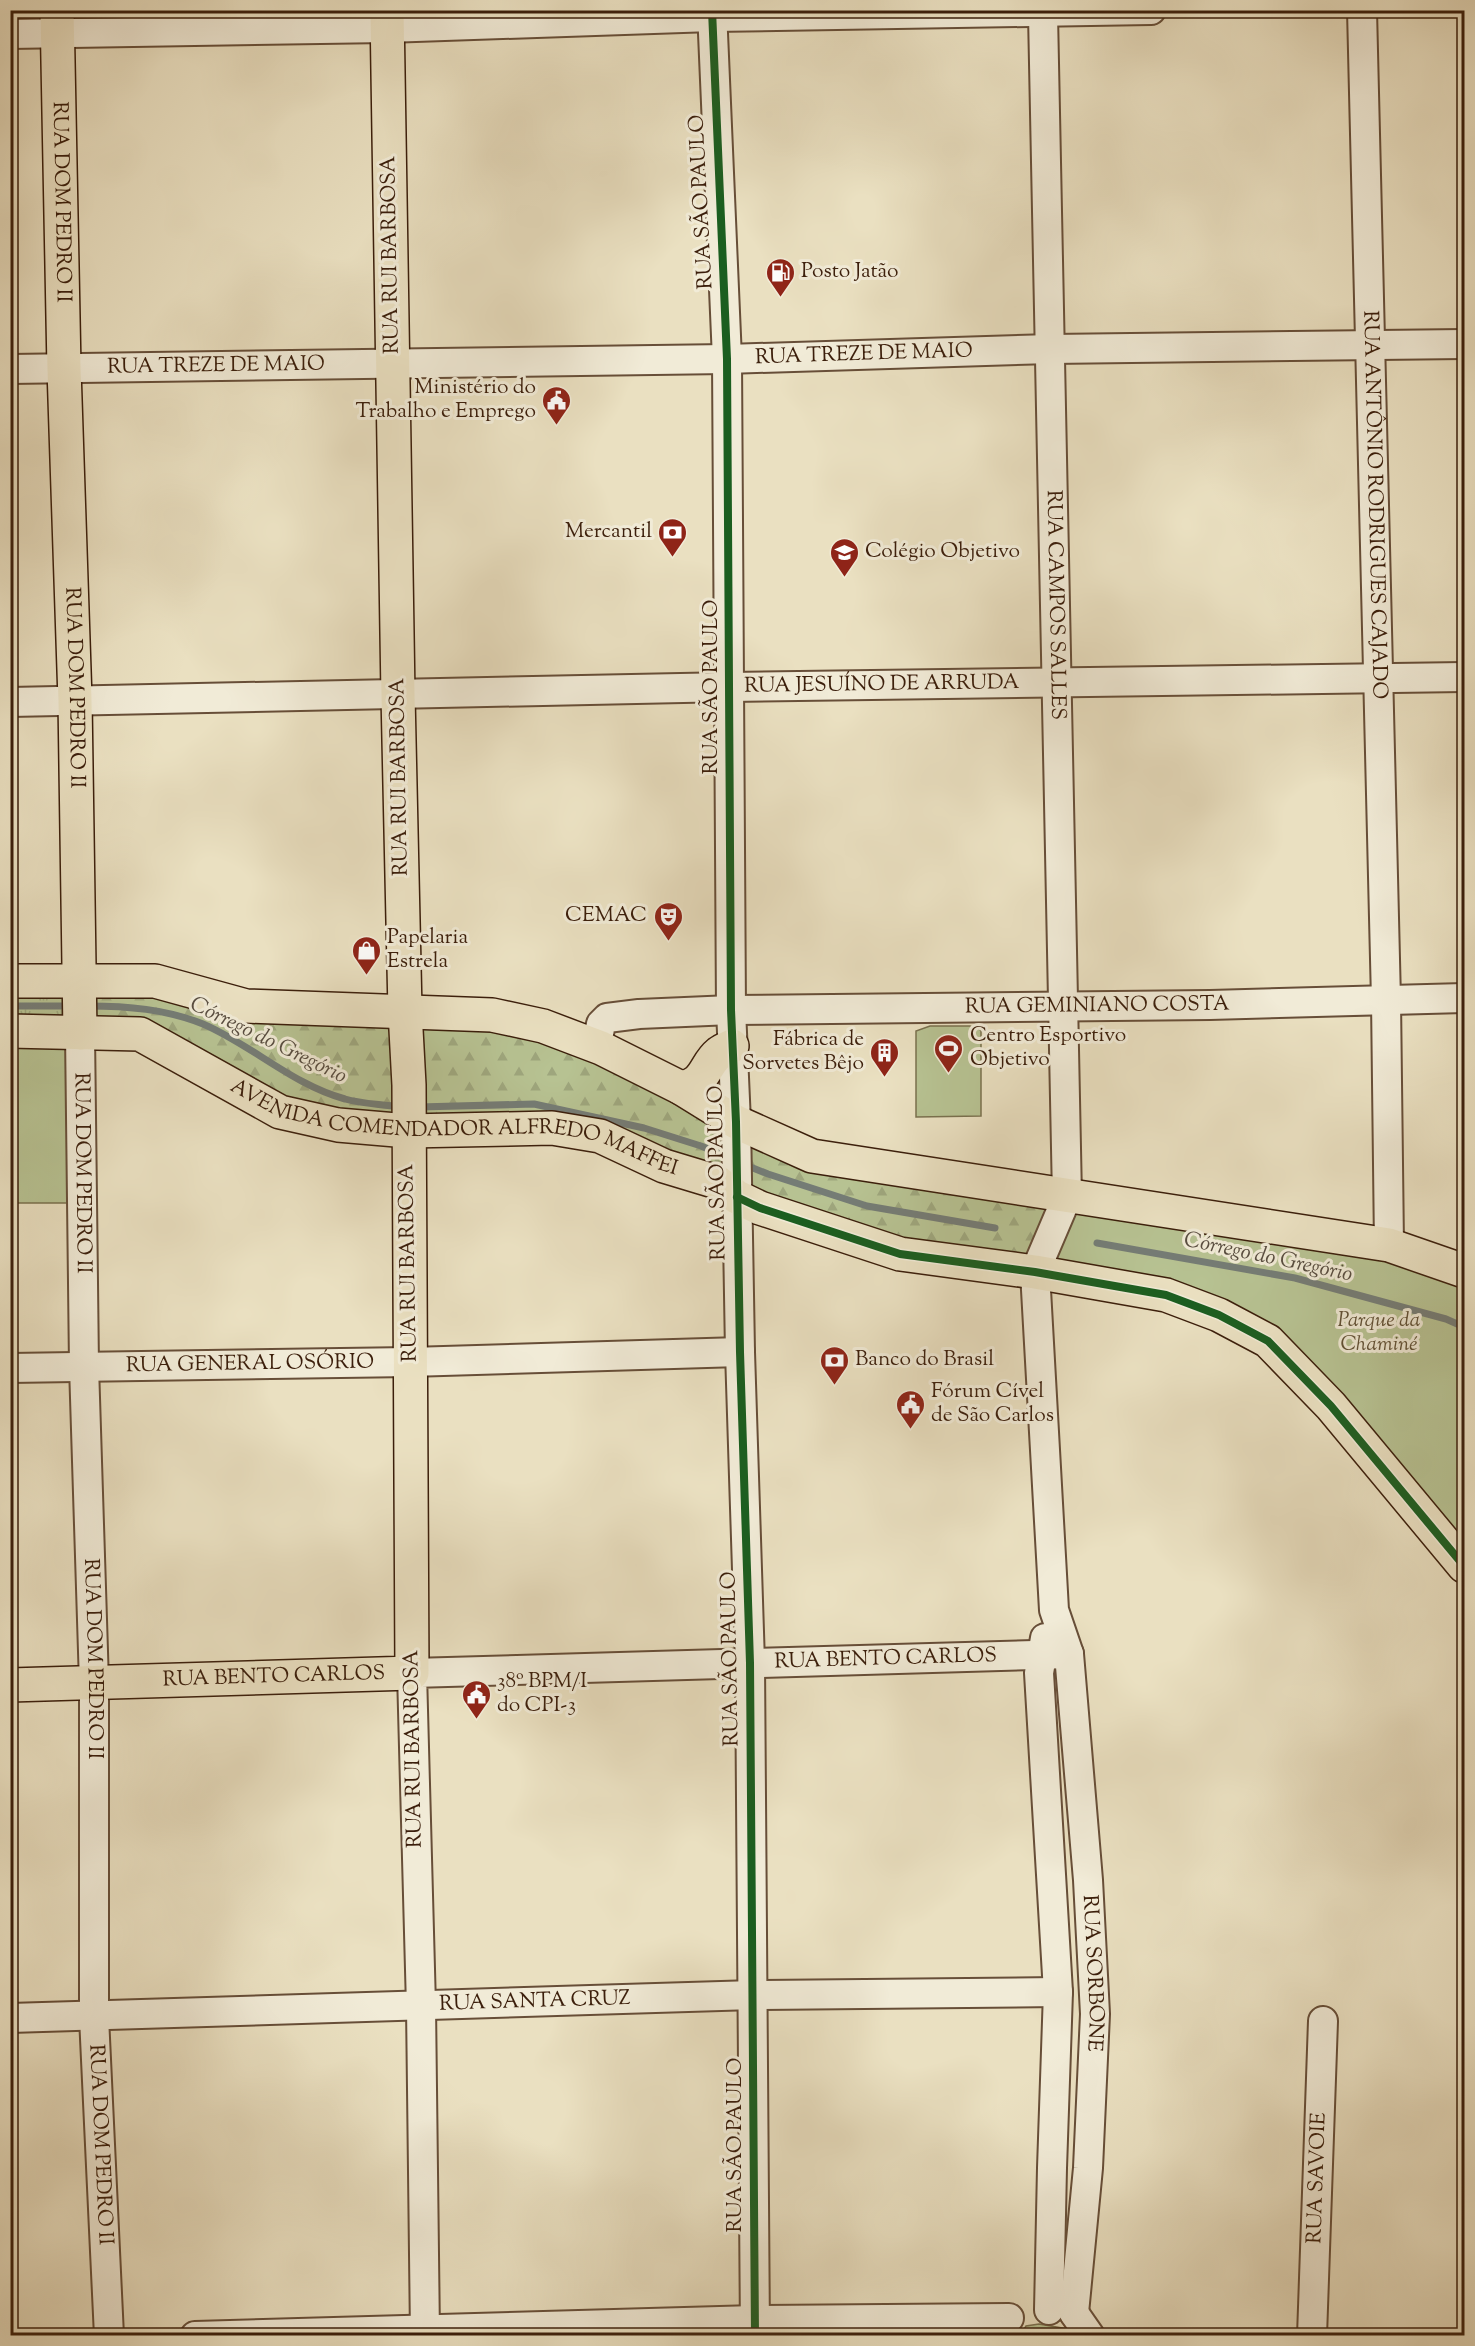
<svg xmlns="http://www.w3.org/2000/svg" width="1475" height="2346" font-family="'Sorts Mill Goudy',serif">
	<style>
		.grass { fill: url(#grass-tufts); stroke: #79704e; stroke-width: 1.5 }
		.forest { fill: url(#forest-firs); stroke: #79704e; stroke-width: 1.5 }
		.park { fill: #b7c292; stroke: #79704e; stroke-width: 1.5 }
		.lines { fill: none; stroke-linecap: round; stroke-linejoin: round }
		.stream { stroke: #757c75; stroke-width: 7 }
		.minor-casing { stroke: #674e38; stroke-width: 32 }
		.major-casing { stroke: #3b1e0b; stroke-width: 36 }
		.minor { stroke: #f1ebd7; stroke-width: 28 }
		.major { stroke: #eae0c1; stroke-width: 33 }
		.cycleway-casing { stroke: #f1ebd7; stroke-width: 11 }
		.cycleway { stroke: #1b5e20; stroke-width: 8 }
		.labels { text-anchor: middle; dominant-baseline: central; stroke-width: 6; stroke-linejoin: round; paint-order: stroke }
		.street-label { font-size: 21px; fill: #3b1e0b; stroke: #f1ebd7 }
		.poi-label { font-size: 21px; fill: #3b1e0b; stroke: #f1ebd7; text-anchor: start }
		.park-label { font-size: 21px; font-style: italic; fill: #604f34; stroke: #f1ebd7 }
		.water-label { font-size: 22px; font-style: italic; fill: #584d40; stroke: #f1ebd7 }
	</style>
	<defs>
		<pattern id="grass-tufts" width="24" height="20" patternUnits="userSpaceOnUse" patternTransform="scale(1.5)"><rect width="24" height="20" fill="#b7c292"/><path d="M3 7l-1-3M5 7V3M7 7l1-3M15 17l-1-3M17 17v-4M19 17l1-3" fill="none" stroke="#9ea67d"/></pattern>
		<pattern id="forest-firs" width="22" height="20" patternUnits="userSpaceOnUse" patternTransform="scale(1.5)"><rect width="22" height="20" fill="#b7c292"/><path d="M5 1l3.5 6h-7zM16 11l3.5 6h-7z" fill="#9ea67d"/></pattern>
	</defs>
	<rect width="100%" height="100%" fill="#eae0c1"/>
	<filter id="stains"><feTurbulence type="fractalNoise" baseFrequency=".00333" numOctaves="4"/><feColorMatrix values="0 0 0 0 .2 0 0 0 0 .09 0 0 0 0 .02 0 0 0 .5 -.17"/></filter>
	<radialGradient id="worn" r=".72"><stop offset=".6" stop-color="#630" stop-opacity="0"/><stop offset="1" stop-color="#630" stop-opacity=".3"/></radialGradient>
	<polygon class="grass" points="10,981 78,981 81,1021 11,1031"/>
	<polygon class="forest" points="78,981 492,1015 812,1156 1067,1197 1035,1272 900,1254 600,1136 338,1125 140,1034 80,1033"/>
	<g class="park">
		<polygon points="930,1026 970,1026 981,1030 981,1116 916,1117 916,1031"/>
		<polygon points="11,1043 65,1046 68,1054 71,1203 11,1203"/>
		<polygon points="1067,1197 1464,1271 1464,1566 1268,1341 1035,1272"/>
		<polygon points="1039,2324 1068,2329 1073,2335 1020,2336 1026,2326"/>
	</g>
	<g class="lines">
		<g class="stream">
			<polyline points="10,1006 70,1006"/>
			<path d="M87,1006C127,1006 166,1009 203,1024C252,1045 293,1085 345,1099C362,1104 381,1104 399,1107"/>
			<polyline points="419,1107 534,1104 644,1128 701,1146 730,1158"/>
			<polyline points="743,1164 768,1174 867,1206 995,1228"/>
			<polyline points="1097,1243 1295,1278 1446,1319 1464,1327"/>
		</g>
		<defs>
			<g id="minor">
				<polyline points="712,10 727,359 731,1010 736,1122 740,1352 750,1663 755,2336"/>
				<path id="s1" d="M1362,10L1386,1000L1389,1245"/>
				<path id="s2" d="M1043,14L1067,1197L1035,1272L1054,1610L1069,1654L1088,1880L1095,2014L1088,2168L1074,2313"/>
				<polyline points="10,34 387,28 712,17 1151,10"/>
				<path id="s3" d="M10,369L727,359L1051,349L1464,344"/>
				<path id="s4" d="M10,702L730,687L1464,677"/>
				<path id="s5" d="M80,1033L84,1366L94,1683V2017L109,2336"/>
				<path id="s6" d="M601,1048L598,1038L601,1024L607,1018L639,1014L731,1010L1210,1005L1464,998"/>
				<path id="s7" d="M10,1368L410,1362L740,1352"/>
				<polyline points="1045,1638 1039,1673 1058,1992 1052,2168 1049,2310"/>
				<path id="s8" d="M10,2018L754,1995L1058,1992"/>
				<polyline points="1074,2313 1090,2336"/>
				<polyline points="195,2336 755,2320 1009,2318"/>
				<path id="s9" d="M425,2336L421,2006L412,1673L1069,1654"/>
				<path id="s10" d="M1312,2336L1323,2021"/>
			</g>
			<g id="major">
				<path id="s11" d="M57,10L64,369L75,700L80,1033"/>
				<polyline points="10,981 155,981 246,1006 492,1015 543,1026 601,1048 681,1088 736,1122 812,1156 1389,1245 1464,1271"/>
				<path id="s12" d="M10,1031L140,1034L280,1112L338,1125L408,1131L552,1128L600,1136L664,1166L717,1182L737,1197L760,1208L900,1254L1035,1272L1166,1295L1219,1315L1268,1341L1331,1406L1464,1566"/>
				<path d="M681,1088C706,1084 704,1065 719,1053C723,1050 728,1048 732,1046"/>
				<path id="s13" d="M10,1685L412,1673L409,1085L405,1011L398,695L387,10"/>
			</g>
		</defs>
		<use href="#minor" class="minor-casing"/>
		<use href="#major" class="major-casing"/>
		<use href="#minor" class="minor"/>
		<use href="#major" class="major"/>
		<defs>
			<g id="cycleway">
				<polyline points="712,10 727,359 731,1010 736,1122 740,1352 750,1663 755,2336"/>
				<polyline points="737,1197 760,1208 900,1254 1035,1272 1166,1295 1219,1315 1268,1341 1331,1406 1464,1566"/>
			</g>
		</defs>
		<use href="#cycleway" class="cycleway-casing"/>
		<use href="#cycleway" class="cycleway"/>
	</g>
	<defs>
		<symbol id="fuel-pin" viewBox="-11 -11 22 30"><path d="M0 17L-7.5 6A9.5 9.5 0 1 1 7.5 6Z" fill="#8f2418" stroke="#f1ebd7"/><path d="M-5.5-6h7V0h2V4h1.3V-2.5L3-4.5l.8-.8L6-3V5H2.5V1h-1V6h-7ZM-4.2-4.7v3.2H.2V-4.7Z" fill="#fff"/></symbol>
		<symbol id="civic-pin" viewBox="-11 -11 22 30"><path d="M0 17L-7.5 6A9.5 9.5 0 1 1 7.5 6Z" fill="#8f2418" stroke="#f1ebd7"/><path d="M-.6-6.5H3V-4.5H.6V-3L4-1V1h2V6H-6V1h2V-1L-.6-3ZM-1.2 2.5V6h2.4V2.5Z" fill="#fff"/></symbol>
		<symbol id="bank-pin" viewBox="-11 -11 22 30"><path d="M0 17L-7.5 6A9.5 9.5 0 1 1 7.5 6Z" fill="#8f2418" stroke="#f1ebd7"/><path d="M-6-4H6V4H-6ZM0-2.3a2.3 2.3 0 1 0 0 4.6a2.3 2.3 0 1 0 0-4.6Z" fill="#fff"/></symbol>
		<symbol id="school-pin" viewBox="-11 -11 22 30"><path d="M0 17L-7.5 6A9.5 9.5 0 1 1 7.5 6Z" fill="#8f2418" stroke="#f1ebd7"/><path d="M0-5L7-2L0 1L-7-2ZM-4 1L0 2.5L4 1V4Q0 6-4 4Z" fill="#fff"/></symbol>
		<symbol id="theatre-pin" viewBox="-11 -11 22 30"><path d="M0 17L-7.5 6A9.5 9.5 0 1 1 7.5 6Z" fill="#8f2418" stroke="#f1ebd7"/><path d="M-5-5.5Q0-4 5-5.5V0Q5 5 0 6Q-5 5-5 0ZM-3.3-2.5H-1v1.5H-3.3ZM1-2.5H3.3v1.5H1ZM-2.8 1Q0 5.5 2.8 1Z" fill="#fff"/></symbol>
		<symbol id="shop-pin" viewBox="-11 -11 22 30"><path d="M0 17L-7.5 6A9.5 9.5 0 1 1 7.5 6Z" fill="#8f2418" stroke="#f1ebd7"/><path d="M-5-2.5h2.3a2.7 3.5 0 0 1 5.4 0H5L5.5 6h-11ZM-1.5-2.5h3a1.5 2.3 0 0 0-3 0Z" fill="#fff"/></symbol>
		<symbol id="stadium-pin" viewBox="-11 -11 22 30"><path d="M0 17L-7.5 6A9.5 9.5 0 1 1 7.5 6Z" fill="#8f2418" stroke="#f1ebd7"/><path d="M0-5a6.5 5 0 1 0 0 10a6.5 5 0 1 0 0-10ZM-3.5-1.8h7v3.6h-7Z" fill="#fff"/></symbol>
		<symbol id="building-pin" viewBox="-11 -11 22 30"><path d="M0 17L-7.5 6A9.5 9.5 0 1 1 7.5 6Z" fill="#8f2418" stroke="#f1ebd7"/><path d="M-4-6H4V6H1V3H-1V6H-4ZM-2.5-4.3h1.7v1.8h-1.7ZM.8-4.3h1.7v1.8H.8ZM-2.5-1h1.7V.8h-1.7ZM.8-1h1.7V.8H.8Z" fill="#fff"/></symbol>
	</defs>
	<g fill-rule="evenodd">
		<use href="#fuel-pin" x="764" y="256" width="33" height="45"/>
		<use href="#civic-pin" x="540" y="384" width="33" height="45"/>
		<use href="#bank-pin" x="656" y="516" width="33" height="45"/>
		<use href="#school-pin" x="828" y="536" width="33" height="45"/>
		<use href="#theatre-pin" x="652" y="900" width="33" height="45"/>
		<use href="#shop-pin" x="350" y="934" width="33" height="45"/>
		<use href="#stadium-pin" x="932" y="1032" width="33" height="45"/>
		<use href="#building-pin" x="868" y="1036" width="33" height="45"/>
		<use href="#bank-pin" x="818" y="1344" width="33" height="45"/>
		<use href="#civic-pin" x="894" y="1388" width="33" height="45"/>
		<use href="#civic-pin" x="460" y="1678" width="33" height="45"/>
	</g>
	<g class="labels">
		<g class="street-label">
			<text stroke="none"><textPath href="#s11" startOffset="192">RUA DOM PEDRO II</textPath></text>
			<text transform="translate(702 202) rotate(-93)">RUA SÃO PAULO</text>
			<text transform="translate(391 255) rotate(-91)">RUA RUI BARBOSA</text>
			<text stroke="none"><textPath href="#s3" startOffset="854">RUA TREZE DE MAIO</textPath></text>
			<text stroke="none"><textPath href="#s3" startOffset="206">RUA TREZE DE MAIO</textPath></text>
			<text stroke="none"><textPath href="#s1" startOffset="495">RUA ANTÔNIO RODRIGUES CAJADO</textPath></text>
			<text stroke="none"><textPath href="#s2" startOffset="591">RUA CAMPOS SALLES</textPath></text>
			<text stroke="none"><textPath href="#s4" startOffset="872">RUA JESUÍNO DE ARRUDA</textPath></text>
			<text stroke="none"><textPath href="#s11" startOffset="678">RUA DOM PEDRO II</textPath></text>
			<text transform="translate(712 687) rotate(-90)">RUA SÃO PAULO</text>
			<text transform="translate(400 777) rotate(-91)">RUA RUI BARBOSA</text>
			<text stroke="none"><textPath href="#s6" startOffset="524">RUA GEMINIANO COSTA</textPath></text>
			<text stroke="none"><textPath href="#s12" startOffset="466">AVENIDA COMENDADOR ALFREDO MAFFEI</textPath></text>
			<text stroke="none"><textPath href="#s5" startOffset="140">RUA DOM PEDRO II</textPath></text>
			<text transform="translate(718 1173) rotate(-91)">RUA SÃO PAULO</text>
			<text transform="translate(409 1263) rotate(-91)">RUA RUI BARBOSA</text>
			<text stroke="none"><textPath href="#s7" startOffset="240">RUA GENERAL OSÓRIO</textPath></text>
			<text stroke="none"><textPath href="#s5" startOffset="626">RUA DOM PEDRO II</textPath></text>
			<text transform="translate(731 1659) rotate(-91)">RUA SÃO PAULO</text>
			<text stroke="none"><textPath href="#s9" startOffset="1137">RUA BENTO CARLOS</textPath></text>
			<text stroke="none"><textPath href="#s13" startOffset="264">RUA BENTO CARLOS</textPath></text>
			<text transform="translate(414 1749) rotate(-91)">RUA RUI BARBOSA</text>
			<text stroke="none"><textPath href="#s2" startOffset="1970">RUA SORBONE</textPath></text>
			<text stroke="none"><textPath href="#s8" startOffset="525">RUA SANTA CRUZ</textPath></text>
			<text stroke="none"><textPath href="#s5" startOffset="1112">RUA DOM PEDRO II</textPath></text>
			<text transform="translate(736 2145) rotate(-90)">RUA SÃO PAULO</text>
			<text stroke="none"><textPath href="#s10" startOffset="158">RUA SAVOIE</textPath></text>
		</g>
		<g class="poi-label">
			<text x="801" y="272">Posto Jatão</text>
			<text x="536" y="388" text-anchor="end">Ministério do<tspan x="536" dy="24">Trabalho e Emprego</tspan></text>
			<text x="652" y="532" text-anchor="end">Mercantil</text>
			<text x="865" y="552">Colégio Objetivo</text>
			<text x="647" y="916" text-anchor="end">CEMAC</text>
			<text x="387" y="938">Papelaria<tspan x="387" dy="24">Estrela</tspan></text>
			<text x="970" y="1036">Centro Esportivo<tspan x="970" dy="24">Objetivo</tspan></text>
			<text x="864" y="1040" text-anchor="end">Fábrica de<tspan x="864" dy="24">Sorvetes Bêjo</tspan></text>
			<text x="855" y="1360">Banco do Brasil</text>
			<text x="931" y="1392">Fórum Cível<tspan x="931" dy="24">de São Carlos</tspan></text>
			<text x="497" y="1682">38º BPM/I<tspan x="497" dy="24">do CPI-3</tspan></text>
		</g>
		<g class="park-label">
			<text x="1379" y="1321">Parque da<tspan x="1379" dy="24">Chaminé</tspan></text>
		</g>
		<g class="water-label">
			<text transform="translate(268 1041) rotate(26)">Córrego do Gregório</text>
			<text transform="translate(1268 1258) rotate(12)">Córrego do Gregório</text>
		</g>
	</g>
	<rect width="1475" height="2346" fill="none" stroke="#eae0c1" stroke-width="36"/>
	<rect x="12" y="12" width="1451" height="2322" fill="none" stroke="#3b1e0b" stroke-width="3"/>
	<rect x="18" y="18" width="1439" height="2310" fill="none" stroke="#3b1e0b" stroke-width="1.5"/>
	<rect width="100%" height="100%" filter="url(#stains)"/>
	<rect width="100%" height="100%" fill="url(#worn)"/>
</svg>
